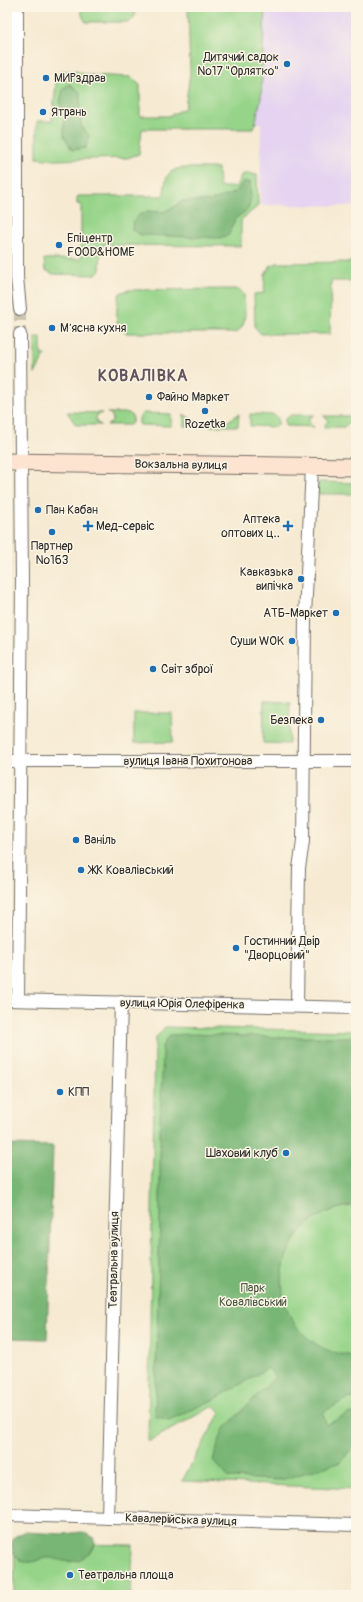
<svg xmlns="http://www.w3.org/2000/svg" width="363" height="1602" font-family="Pangolin,sans-serif">
	<style>
		.built { fill: #e5d3f1 }
		.green { fill: #96d489; stroke: #60805a }
		.forest { fill: #78b675; stroke: #527050 }
		.lines { fill: none; stroke-linecap: round; stroke-linejoin: round }
		.minor-tunnel { stroke: #cdc4b1; stroke-width: 12; stroke-dasharray: 12 6; stroke-linecap: butt }
		.minor-casing { stroke: #726e65; stroke-width: 14 }
		.secondary-casing { stroke: #726e65; stroke-width: 19 }
		.minor { stroke: #fff; stroke-width: 12 }
		.secondary { stroke: #fde4d0; stroke-width: 17 }
		.poi-dot { fill: #1f6fb2; stroke: #fcf5e5; stroke-width: 1.5 }
		.labels { text-anchor: middle; dominant-baseline: central; stroke-width: 3; stroke-linejoin: round; paint-order: stroke }
		.poi-label { font-size: 12px; fill: #2b2b2b; stroke: #fcf5e5; text-anchor: start }
		.street-label { font-size: 12px; fill: #2b2b2b; stroke: #fcf5e5 }
		.park-label { font-size: 12px; fill: #465542; stroke: #fcf5e5 }
		.district-label { font-size: 16px; font-weight: bold; letter-spacing: 1px; fill: #64545d; stroke: #fcf5e5 }
	</style>
	<rect width="100%" height="100%" fill="#fcf5e5"/>
	<filter id="ink" filterUnits="userSpaceOnUse"><feTurbulence type="fractalNoise" baseFrequency=".025" numOctaves="2"/><feDisplacementMap in="SourceGraphic" scale="8" xChannelSelector="R" yChannelSelector="G"/><feConvolveMatrix kernelMatrix="1 2 1 2 8 2 1 2 1" color-interpolation-filters="sRGB"/></filter>
	<filter id="wash" filterUnits="userSpaceOnUse"><feTurbulence type="fractalNoise" baseFrequency=".012" numOctaves="4" result="noise"/><feDisplacementMap in="SourceGraphic" scale="16" xChannelSelector="R" yChannelSelector="G"/><feGaussianBlur stdDeviation="0.9" result="paint"/><feColorMatrix in="noise" values="0 0 0 0 0 0 0 0 0 0 0 0 0 0 0 0 0 1.4 0 .05"/><feComposite in="paint" operator="in"/></filter>
	<g filter="url(#wash)">
		<rect width="100%" height="100%" fill="#f6ead2"/>
		<polygon class="built" points="219,7 356,7 356,206 260,205 261,123 219,121"/>
		<g class="green">
			<path d="M81,7H134L135,15L132,20L128,22H86C82,17 81,13 81,7Z"/>
			<path d="M188,7H265L261,98L254,129H142L139,154L127,158L55,160L37,158V121H52C53,106 56,92 56,76L61,71H75L88,75L131,77L140,85V116H169L185,108L190,74Z"/>
			<path d="M181,168H218L219,187H237L241,175L248,173L257,175L258,206L241,220V246L101,245L100,270L95,275L53,274L45,270L44,259H81V204H77V198L78,196H163C167,183 162,172 181,168Z"/>
			<polygon points="356,262 356,281 331,281 330,334 261,334 255,327 254,294 264,293 265,275 270,266 277,263"/>
			<path d="M236,289L241,291L244,295C244,309 249,326 235,333H127C124,331 121,330 119,327C115,321 117,299 120,293L128,290Z"/>
			<polygon points="35,337 41,337 41,355 45,355 35,374"/>
			<polygon points="67,412 102,413 97,415 96,419 97,423 101,425 76,425"/>
			<polygon points="107,413 129,413 133,417 132,423 130,425 107,425 111,423 113,419 111,414"/>
			<polygon points="143,413 171,414 171,426 140,425 139,423 139,418"/>
			<polygon points="184,414 195,422 202,422 202,426 184,426"/>
			<polygon points="239,414 238,426 209,426 209,422 225,423"/>
			<polygon points="250,414 274,415 278,418 278,425 275,427 250,426"/>
			<path d="M291,415H314L310,417C308,422 310,425 314,427L285,426V419Z"/>
			<polygon points="323,416 356,416 344,427 323,427 328,421 327,418"/>
			<polygon points="319,482 356,483 356,494 317,494 318,484"/>
			<polygon points="264,701 290,702 289,744 263,743"/>
			<polygon points="134,713 172,713 173,742 134,743"/>
			<polygon points="165,1027 356,1031 356,1489 182,1481 220,1413 213,1406 148,1442 155,1039"/>
			<polygon points="15,1543 133,1545 131,1595 14,1595"/>
		</g>
		<g class="forest">
			<polygon points="69,84 80,92 81,126 89,135 86,148 72,150 64,136 64,116 60,103 63,89"/>
			<polygon points="243,182 250,182 251,197 248,209 235,219 229,235 219,238 141,235 132,230 133,221 139,215 148,211 163,212 174,207 182,201 209,201 229,195 237,191"/>
			<path d="M189,1034L275,1037H356V1206C342,1206 328,1211 316,1218C272,1247 270,1316 316,1344C328,1352 341,1355 356,1356V1397L347,1399L323,1412L326,1425L350,1413L356,1415V1443L341,1462L281,1480L229,1478L213,1460L223,1430L275,1377L268,1368L217,1398L169,1420L155,1416L160,1215V1119L163,1054L162,1046L169,1035Z"/>
			<polygon points="7,1145 53,1146 47,1339 7,1338"/>
			<path d="M24,1532L64,1534L82,1532L93,1537L95,1545C89,1556 77,1564 64,1561C57,1560 53,1557 46,1558C40,1558 36,1562 31,1562C21,1564 12,1556 12,1546C12,1543 13,1539 14,1537Z"/>
		</g>
	</g>
	<g filter="url(#ink)">
		<g class="lines">
			<polyline class="minor-tunnel" points="20,309 20,334"/>
			<defs>
				<g id="minor">
					<polyline points="17,7 17,277 20,309"/>
					<polyline points="7,761 356,761"/>
					<polyline points="7,1000 356,1008"/>
					<polyline points="18,1000 22,582 20,334"/>
					<polyline points="297,1006 299,868 303,842 305,616 312,467"/>
					<polyline points="7,1515 356,1525"/>
					<polyline points="108,1518 121,1002"/>
				</g>
				<polyline id="secondary" points="7,462 356,467"/>
			</defs>
			<use href="#minor" class="minor-casing"/>
			<use href="#secondary" class="secondary-casing"/>
			<use href="#minor" class="minor"/>
			<use href="#secondary" class="secondary"/>
		</g>
	</g>
	<g class="poi-dot">
		<circle cx="287" cy="64" r="4"/>
		<circle cx="46" cy="78" r="4"/>
		<circle cx="43" cy="112" r="4"/>
		<circle cx="59" cy="245" r="4"/>
		<circle cx="52" cy="328" r="4"/>
		<circle cx="149" cy="397" r="4"/>
		<circle cx="205" cy="411" r="4"/>
		<circle cx="38" cy="510" r="4"/>
		<path d="M86 520h4v4h4v4h-4v4h-4v-4h-4v-4h4z"/>
		<path d="M286 520h4v4h4v4h-4v4h-4v-4h-4v-4h4z"/>
		<circle cx="52" cy="532" r="4"/>
		<circle cx="301" cy="579" r="4"/>
		<circle cx="336" cy="613" r="4"/>
		<circle cx="292" cy="641" r="4"/>
		<circle cx="153" cy="669" r="4"/>
		<circle cx="321" cy="720" r="4"/>
		<circle cx="76" cy="840" r="4"/>
		<circle cx="81" cy="870" r="4"/>
		<circle cx="236" cy="948" r="4"/>
		<circle cx="60" cy="1092" r="4"/>
		<circle cx="286" cy="1153" r="4"/>
		<circle cx="70" cy="1575" r="4"/>
	</g>
	<g class="labels">
		<g class="poi-label">
			<text x="279" y="57" text-anchor="end">Дитячий садок<tspan x="279" dy="14">№17 "Орлятко"</tspan></text>
			<text x="54" y="78">МИРздрав</text>
			<text x="51" y="112">Ятрань</text>
			<text x="67" y="238">Епіцентр<tspan x="67" dy="14">FOOD&amp;HOME</tspan></text>
			<text x="60" y="328">Мʼясна кухня</text>
			<text x="157" y="397">Файно Маркет</text>
			<text x="205" y="424" text-anchor="middle">Rozetka</text>
			<text x="46" y="510">Пан Кабан</text>
			<text x="280" y="519" text-anchor="end">Аптека<tspan x="280" dy="14">оптових ц‥</tspan></text>
			<text x="96" y="526">Мед-сервіс</text>
			<text x="52" y="546" text-anchor="middle">Партнер<tspan x="52" dy="14">№163</tspan></text>
			<text x="293" y="572" text-anchor="end">Кавказька<tspan x="293" dy="14">випічка</tspan></text>
			<text x="328" y="613" text-anchor="end">АТБ-Маркет</text>
			<text x="284" y="641" text-anchor="end">Суши WOK</text>
			<text x="161" y="669">Світ зброї</text>
			<text x="313" y="720" text-anchor="end">Безпека</text>
			<text x="84" y="840">Ваніль</text>
			<text x="89" y="870">ЖК Ковалівський</text>
			<text x="244" y="941">Гостинний Двір<tspan x="244" dy="14">"Дворцовий"</tspan></text>
			<text x="68" y="1092">КПП</text>
			<text x="278" y="1153" text-anchor="end">Шаховий клуб</text>
			<text x="78" y="1575">Театральна площа</text>
		</g>
		<g class="street-label">
			<text transform="translate(181 465) rotate(1)">Вокзальна вулиця</text>
			<text x="188" y="761">вулиця Івана Похитонова</text>
			<text transform="translate(182 1004) rotate(1)">вулиця Юрія Олефіренка</text>
			<text transform="translate(114 1260) rotate(-89)">Театральна вулиця</text>
			<text transform="translate(181 1520) rotate(2)">Кавалерійська вулиця</text>
		</g>
		<g class="park-label">
			<text x="253" y="1288">Парк<tspan x="253" dy="14">Ковалівський</tspan></text>
		</g>
		<g class="district-label">
			<text x="143" y="376">КОВАЛІВКА</text>
		</g>
	</g>
	<rect width="363" height="1602" fill="none" stroke="#fcf5e5" stroke-width="24"/>
</svg>
